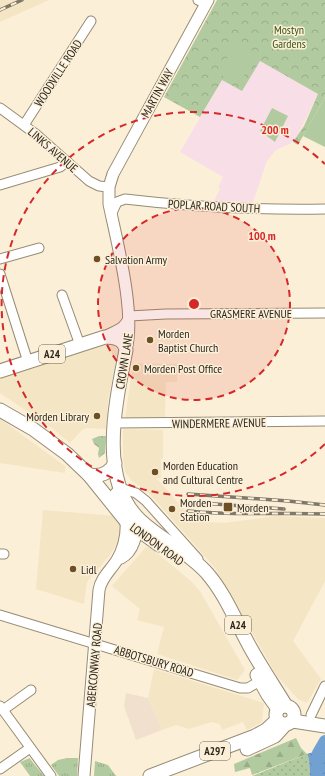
<svg xmlns="http://www.w3.org/2000/svg" width="325" height="776" font-family="'PT Sans Narrow',sans-serif">
	<style>
		.built { fill: #f4e5c5 }
		.industrial { fill: #f1e0ce }
		.education { fill: #f8dfe7 }
		.grass { fill: url(#grass-tufts) }
		.forest { fill: url(#forest-firs) }
		.park { fill: url(#park-crowns) }
		.garden { fill: url(#garden-dots) }
		.pitch { fill: #b2ca9f }
		.water { fill: url(#water-waves) }
		.lines { fill: none; stroke-linecap: round; stroke-linejoin: round }
		.river { stroke: #72a1d1; stroke-width: 12 }
		.minor-casing { stroke: #968b74; stroke-width: 11 }
		.major-casing { stroke: #968b74; stroke-width: 13 }
		.highway-casing { stroke: #968b74; stroke-width: 15 }
		.minor { stroke: #fff; stroke-width: 9 }
		.major { stroke: #fff; stroke-width: 11 }
		.highway { stroke: #fff; stroke-width: 13 }
		.rail-casing { stroke: #7f7768; stroke-width: 3.5 }
		.rail { stroke: #fcefd7; stroke-width: 2; stroke-dasharray: 6; stroke-linecap: butt }
		.ring { fill: none; stroke: #d62828; stroke-width: 2; stroke-dasharray: 7 5 }
		.poi-dot { fill: #6e4f24; stroke: #fcefd7; stroke-width: 1.5 }
		.labels { text-anchor: middle; dominant-baseline: central; stroke-width: 3; stroke-linejoin: round; paint-order: stroke }
		.shield { fill: #fcefd7; stroke: #6a6356; stroke-width: 1 }
		.shield-label { font-size: 11px; font-weight: bold; fill: #2c271e }
		.park-label { font-size: 12px; fill: #375316; stroke: #fcefd7 }
		.street-label { font-size: 12px; fill: #2c271e; stroke: #fcefd7 }
		.poi-label { font-size: 12px; fill: #2c271e; stroke: #fcefd7; text-anchor: start }
		.centre { fill: #d62828; stroke: #fcefd7; stroke-width: 2 }
		.ring-label { font-size: 12px; text-anchor: middle; font-weight: bold; fill: #d62828; stroke: #fcefd7; stroke-width: 3; stroke-linejoin: round; paint-order: stroke }
	</style>
	<defs>
		<pattern id="grass-tufts" width="24" height="20" patternUnits="userSpaceOnUse"><rect width="24" height="20" fill="#b2ca9f"/><path d="M3 7l-1-3M5 7V3M7 7l1-3M15 17l-1-3M17 17v-4M19 17l1-3" fill="none" stroke="#99ae88"/></pattern>
		<pattern id="forest-firs" width="22" height="20" patternUnits="userSpaceOnUse"><rect width="22" height="20" fill="#b2ca9f"/><path d="M5 1l3.5 6h-7zM16 11l3.5 6h-7z" fill="#99ae88"/></pattern>
		<pattern id="park-crowns" width="20" height="18" patternUnits="userSpaceOnUse"><rect width="20" height="18" fill="#b2ca9f"/><path d="M2 6a3 3 0 1 1 6 0M12 15a3 3 0 1 1 6 0" fill="none" stroke="#99ae88"/></pattern>
		<pattern id="garden-dots" width="8" height="8" patternUnits="userSpaceOnUse"><rect width="8" height="8" fill="#b2ca9f"/><path d="M2 2h.1M6 6h.1" fill="none" stroke="#99ae88" stroke-width="1.8" stroke-linecap="round"/></pattern>
		<pattern id="water-waves" width="16" height="10" patternUnits="userSpaceOnUse"><rect width="16" height="10" fill="#72a1d1"/><path d="M0 5q4-4 8 0t8 0" fill="none" stroke="#5e83a9"/></pattern>
	</defs>
	<rect width="100%" height="100%" fill="#fcefd7"/>
	<g class="built">
		<polygon points="0,0 49,0 0,22"/>
		<polygon points="104,343 113,344 118,351 108,400 106,429 86,428 82,430 70,443 52,428 0,393 0,379 3,377"/>
		<polygon points="133,363 177,364 177,382 166,382 165,418 125,419"/>
		<polygon points="0,419 65,466 65,473 0,463"/>
		<polygon points="123,429 163,430 163,458 161,459 161,478 156,478 195,521 223,523 276,516 325,518 325,581 293,641 321,679 307,703 298,699 277,676 215,568 147,491 132,481 125,472 123,458"/>
		<polygon points="43,510 117,516 121,522 121,531 118,542 110,555 87,582 84,604 36,589"/>
		<polygon points="146,547 151,548 192,582 201,593 245,670 237,680 157,654 164,627 137,620 140,609 112,586"/>
		<polygon points="154,669 264,703 262,722 247,730 243,722 222,730 220,724 212,722 189,729 176,725 162,730 148,698"/>
	</g>
	<polygon class="industrial" points="126,693 148,698 162,730 136,740 124,706"/>
	<polygon class="education" points="260,61 318,94 296,139 290,144 276,150 267,161 253,202 214,201 220,189 218,187 223,177 180,152 222,80"/>
	<g class="grass">
		<polygon points="30,758 31,760 44,776 30,776 20,762"/>
		<polygon points="67,758 78,758 77,776 59,776 51,765 58,760"/>
		<polygon points="95,761 108,765 116,776 94,776"/>
	</g>
	<polygon class="forest" points="296,738 301,748 307,754 252,775 250,768 235,772 234,764"/>
	<g class="park">
		<polygon points="217,0 325,0 325,97 298,145 293,142 304,126 318,94 260,61 242,91 222,80 200,117 164,97"/>
		<polygon points="99,436 106,436 105,453 99,458 98,454 99,448 94,444 92,439"/>
	</g>
	<polygon class="garden" points="307,754 309,759 310,776 252,776"/>
	<g class="pitch">
		<polygon points="236,42 257,53 239,84 219,74"/>
		<polygon points="325,97 325,147 303,136"/>
		<polygon points="272,108 288,116 275,142 260,131"/>
	</g>
	<polygon class="water" points="321,744 325,745 325,776 310,776 309,759 307,754 317,751"/>
	<g class="lines">
		<polyline class="river" points="317,776 318,753 325,741"/>
		<defs>
			<g id="minor">
				<polyline points="198,0 206,4"/>
				<polyline points="0,108 37,135 89,181 99,186 109,187"/>
				<polyline points="24,125 91,21"/>
				<polyline points="0,185 60,167 67,161"/>
				<path d="M111,215L117,202L125,199C192,207 258,210 325,209"/>
				<polyline points="0,259 39,248"/>
				<polyline points="0,274 28,362"/>
				<polyline points="62,295 80,345"/>
				<polyline points="129,316 166,314 325,313"/>
				<polyline points="114,423 325,421"/>
				<polyline points="115,506 114,494 120,488 136,493 146,501 198,559"/>
				<polyline points="0,554 4,554"/>
				<polyline points="0,615 240,688 248,688 260,681"/>
				<polyline points="0,706 51,776"/>
				<polyline points="3,710 31,690"/>
				<polyline points="311,715 325,686"/>
				<polyline points="0,769 30,748"/>
			</g>
			<g id="major">
				<path d="M105,337C115,331 125,330 129,318"/>
				<path d="M126,350C136,314 117,242 109,204V187L113,174L208,0"/>
				<path d="M121,558C133,552 138,534 136,521"/>
				<path d="M84,776L99,590C101,578 110,571 117,560C124,548 127,535 126,521"/>
			</g>
			<g id="highway">
				<path d="M0,371L105,337C115,337 124,339 126,350C116,401 97,481 141,521C162,540 188,552 207,573C226,595 236,622 250,647C261,667 274,686 286,706"/>
				<polyline points="0,410 33,429 67,454 89,475 126,521 159,545"/>
				<path d="M89,475C100,477 110,473 115,463"/>
				<polyline points="257,675 268,695 278,709"/>
				<circle cx="285" cy="715" r="9"/>
				<polyline points="293,721 325,726"/>
				<polyline points="247,749 275,736 285,725"/>
				<polyline points="150,776 255,736 266,730 277,720"/>
			</g>
		</defs>
		<use href="#minor" class="minor-casing"/>
		<use href="#major" class="major-casing"/>
		<use href="#highway" class="highway-casing"/>
		<use href="#minor" class="minor"/>
		<use href="#major" class="major"/>
		<use href="#highway" class="highway"/>
		<defs>
			<g id="rail">
				<polyline points="0,10 22,0"/>
				<polyline points="188,494 288,501 325,505"/>
				<polyline points="188,502 284,509"/>
				<path d="M188,511C234,516 279,512 325,514"/>
			</g>
		</defs>
		<use href="#rail" class="rail-casing"/>
		<use href="#rail" class="rail"/>
	</g>
	<circle cx="194" cy="304" r="96" fill="#d62828" fill-opacity=".12"/>
	<g class="ring">
		<circle cx="194" cy="304" r="96"/>
		<path d="M325 444A192 192 0 1 1 325 164"/>
	</g>
	<g class="poi-dot">
		<circle cx="97" cy="259" r="4"/>
		<circle cx="150" cy="340" r="4"/>
		<circle cx="136" cy="368" r="4"/>
		<circle cx="97" cy="416" r="4"/>
		<circle cx="155" cy="472" r="4"/>
		<rect x="223" y="502" width="10" height="10" rx="2"/>
		<circle cx="172" cy="509" r="4"/>
		<circle cx="73" cy="569" r="4"/>
	</g>
	<g class="labels">
		<g class="shield">
			<rect x="39" y="345" width="26" height="18" rx="3"/>
			<rect x="225" y="616" width="26" height="18" rx="3"/>
			<rect x="200" y="742" width="30" height="18" rx="3"/>
		</g>
		<g class="shield-label">
			<text x="52" y="354">A24</text>
			<text x="238" y="625">A24</text>
			<text x="215" y="751">A297</text>
		</g>
		<g class="park-label">
			<text x="289" y="29">Mostyn<tspan x="289" dy="14">Gardens</tspan></text>
		</g>
		<g class="street-label">
			<text transform="translate(58 73) rotate(-57)">WOODVILLE ROAD</text>
			<text transform="translate(157 93) rotate(-61)">MARTIN WAY</text>
			<text transform="translate(53 150) rotate(41)">LINKS AVENUE</text>
			<text transform="translate(214 206) rotate(3)">POPLAR ROAD SOUTH</text>
			<text x="251" y="313">GRASMERE AVENUE</text>
			<text transform="translate(124 361) rotate(-81)">CROWN LANE</text>
			<text transform="translate(219 423) rotate(-1)">WINDERMERE AVENUE</text>
			<text transform="translate(157 544) rotate(36)">LONDON ROAD</text>
			<text transform="translate(154 661) rotate(17)">ABBOTSBURY ROAD</text>
			<text transform="translate(94 665) rotate(-85)">ABERCONWAY ROAD</text>
		</g>
		<g class="poi-label">
			<text x="105" y="259">Salvation Army</text>
			<text x="158" y="333">Morden<tspan x="158" dy="14">Baptist Church</tspan></text>
			<text x="144" y="368">Morden Post Office</text>
			<text x="89" y="416" text-anchor="end">Morden Library</text>
			<text x="163" y="465">Morden Education<tspan x="163" dy="14">and Cultural Centre</tspan></text>
			<text x="180" y="502">Morden<tspan x="180" dy="14">Station</tspan></text>
			<text x="237" y="507">Morden</text>
			<text x="81" y="569">Lidl</text>
		</g>
	</g>
	<circle cx="194" cy="304" r="6" class="centre"/>
	<g class="ring-label">
		<text x="275" y="134">200 m</text>
		<text x="262" y="240">100 m</text>
	</g>
</svg>
